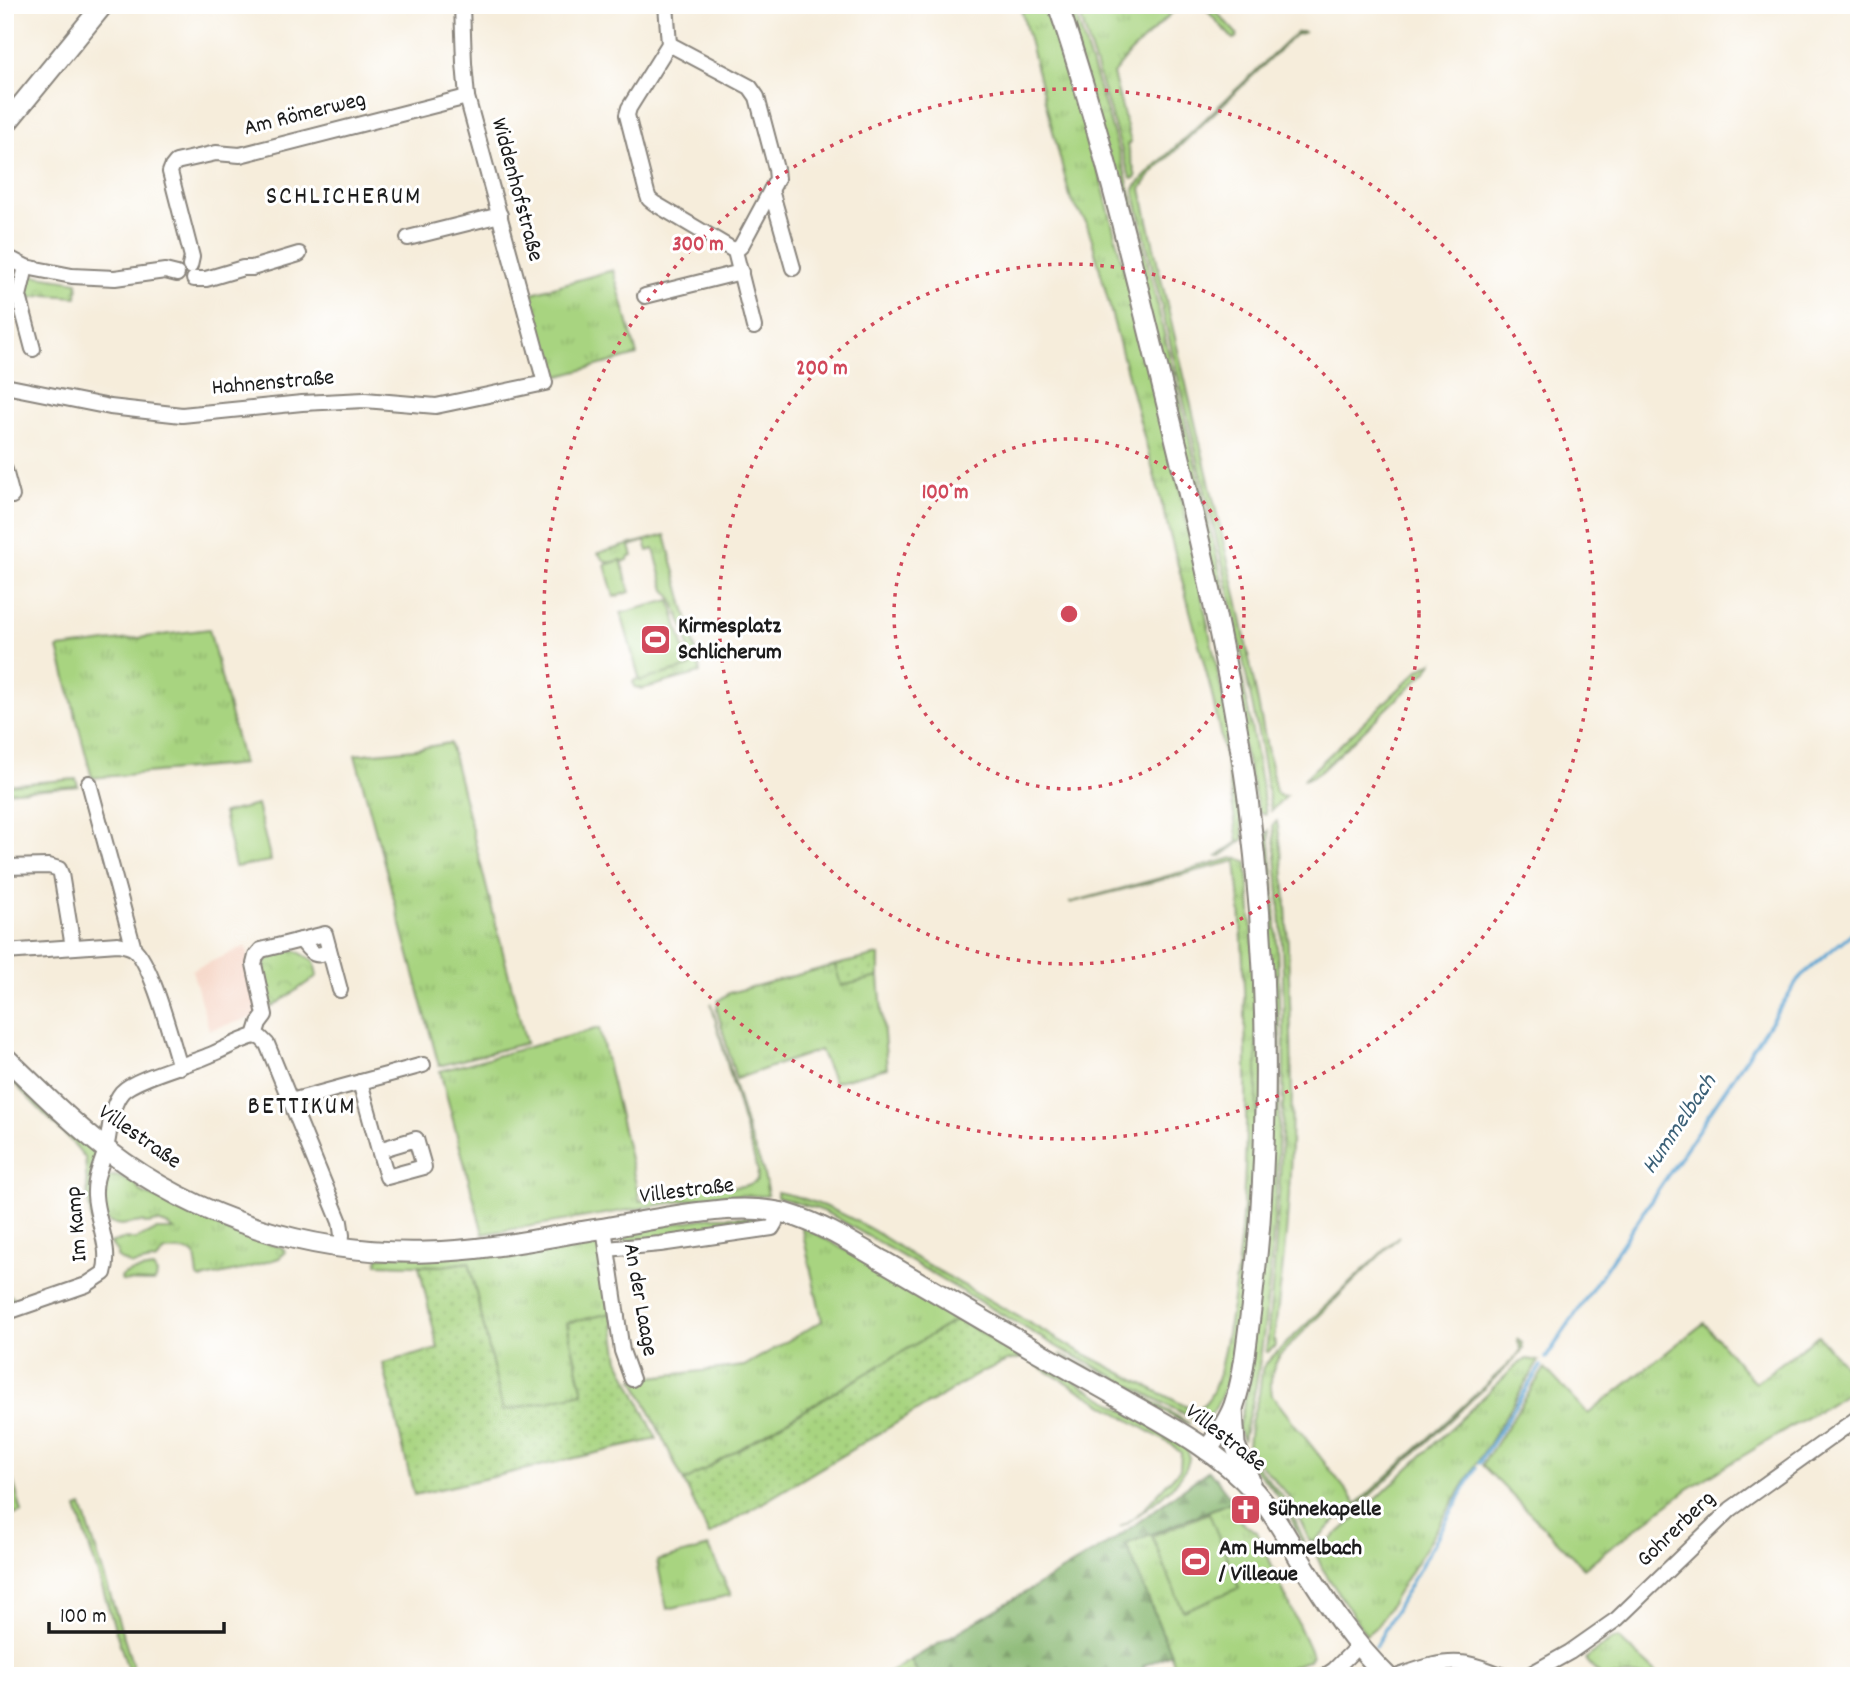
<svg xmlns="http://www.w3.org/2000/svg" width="1864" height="1681" font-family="Dekko,sans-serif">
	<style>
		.built { fill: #f5d3c2 }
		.grass { fill: url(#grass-tufts); stroke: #62784e; stroke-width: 2 }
		.forest { fill: url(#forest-firs); stroke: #516945; stroke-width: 2 }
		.park { fill: url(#park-crowns); stroke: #62784e; stroke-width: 2 }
		.garden { fill: url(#garden-dots); stroke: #62784e; stroke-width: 2 }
		.pitch { fill: #a8d480; stroke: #62784e; stroke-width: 2 }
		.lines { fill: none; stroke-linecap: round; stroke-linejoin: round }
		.stream { stroke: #5aa4d2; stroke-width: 3.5 }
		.street-casing { stroke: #89847c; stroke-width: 18 }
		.secondary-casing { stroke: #89847c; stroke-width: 23 }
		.street { stroke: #fff; stroke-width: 14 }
		.secondary { stroke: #fff; stroke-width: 19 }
		.ring { fill: none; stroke: #d1495b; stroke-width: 3.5; stroke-dasharray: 3.5 7 }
		.labels { text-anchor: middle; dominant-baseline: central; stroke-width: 6; stroke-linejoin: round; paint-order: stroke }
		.street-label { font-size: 23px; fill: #1c1c1c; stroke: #fff }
		.poi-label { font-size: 23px; font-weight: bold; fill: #1c1c1c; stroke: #fff; text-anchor: start }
		.water-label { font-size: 24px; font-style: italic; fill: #3b6077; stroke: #fff }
		.quarter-label { font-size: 26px; letter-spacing: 2px; fill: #1c1c1c; stroke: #fff }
		.centre { fill: #d1495b; stroke: #fff; stroke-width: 3.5 }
		.ring-label { font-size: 21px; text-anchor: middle; font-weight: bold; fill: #d1495b; stroke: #fff; stroke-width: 6; stroke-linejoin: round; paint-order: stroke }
	</style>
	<defs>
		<pattern id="grass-tufts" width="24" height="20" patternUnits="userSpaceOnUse" patternTransform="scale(1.75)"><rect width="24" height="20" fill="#a8d480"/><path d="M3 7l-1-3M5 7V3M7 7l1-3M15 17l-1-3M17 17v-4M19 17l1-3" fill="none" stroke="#90b56e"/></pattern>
		<pattern id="forest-firs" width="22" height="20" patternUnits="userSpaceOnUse" patternTransform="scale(1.75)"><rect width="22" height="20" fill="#86b66e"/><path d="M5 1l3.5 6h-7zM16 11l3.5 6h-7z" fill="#6d935a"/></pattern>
		<pattern id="park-crowns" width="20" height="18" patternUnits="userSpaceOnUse" patternTransform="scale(1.75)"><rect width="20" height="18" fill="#a8d480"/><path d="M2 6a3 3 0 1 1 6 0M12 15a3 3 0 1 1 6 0" fill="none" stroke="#90b56e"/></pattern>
		<pattern id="garden-dots" width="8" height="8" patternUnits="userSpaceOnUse" patternTransform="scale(1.75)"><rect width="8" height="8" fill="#a8d480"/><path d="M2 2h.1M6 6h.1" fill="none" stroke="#90b56e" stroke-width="1.8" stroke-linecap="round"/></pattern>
	</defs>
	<rect width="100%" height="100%" fill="#fff"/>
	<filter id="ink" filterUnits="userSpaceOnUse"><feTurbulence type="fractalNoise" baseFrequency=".0143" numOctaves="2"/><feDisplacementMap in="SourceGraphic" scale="14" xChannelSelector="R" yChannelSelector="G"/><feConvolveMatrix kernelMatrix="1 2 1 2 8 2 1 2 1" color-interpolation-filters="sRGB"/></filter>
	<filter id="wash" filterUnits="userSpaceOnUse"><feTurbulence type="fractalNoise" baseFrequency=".00686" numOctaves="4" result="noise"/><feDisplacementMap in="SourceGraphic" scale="28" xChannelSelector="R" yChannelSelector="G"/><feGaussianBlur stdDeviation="1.57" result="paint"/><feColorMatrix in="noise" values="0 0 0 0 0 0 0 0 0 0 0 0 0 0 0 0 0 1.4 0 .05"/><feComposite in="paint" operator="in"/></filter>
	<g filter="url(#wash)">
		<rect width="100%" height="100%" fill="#f6eddb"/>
		<polygon class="built" points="246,946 262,1014 253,1022 251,1018 209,1030 192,970"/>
		<g class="grass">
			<polygon points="1020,5 1050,5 1097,164 1179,486 1224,702 1244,839 1221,856 1218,856 1238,842 1226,763 1211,690 1092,240 1086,222 1071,200 1068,189"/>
			<path d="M1066,5H1073C1091,66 1113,126 1129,188C1144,244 1156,301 1170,358C1207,509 1242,660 1266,814L1259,812Z"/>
			<polygon points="1077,5 1180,5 1129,54 1113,74 1131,142 1127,145 1136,177 1132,179 1130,177"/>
			<polygon points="1202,5 1210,5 1237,34 1236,38 1233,39"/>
			<polygon points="1297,32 1305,32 1295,35 1152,173 1141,189 1162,283 1237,599 1276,792 1280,796 1286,796 1271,811 1260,743 1230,596 1134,190 1135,187 1150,171"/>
			<polygon points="613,270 637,355 560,376 550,373 529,294"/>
			<path d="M665,535L699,663L700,673L642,689L634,687L633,682L635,680L691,666L686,633L670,595L665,590L654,549L648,551L645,541L630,546L633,556L629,557L628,560L622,562L621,560C608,564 606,564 598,553Z"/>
			<polygon points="209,629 243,764 92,778 58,648"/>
			<polygon points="1432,662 1427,671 1321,771 1312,777 1303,780 1419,670"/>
			<polygon points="450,743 526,1043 439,1066 355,755 415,749"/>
			<polygon points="76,779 78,786 5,792 5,785"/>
			<path d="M1277,821C1286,872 1287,924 1289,976C1292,1041 1293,1108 1290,1173C1288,1228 1281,1283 1274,1338L1275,1346L1268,1352H1266C1284,1177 1292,1000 1273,825Z"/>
			<path d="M1269,830C1284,993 1284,1158 1265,1321C1262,1346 1259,1371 1254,1395C1251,1411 1245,1425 1243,1441L1238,1428L1250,1380L1261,842Z"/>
			<path d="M1233,858H1238L1247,862C1253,928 1256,994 1257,1060C1258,1117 1251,1400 1201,1423L1195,1420L1115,1377L1061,1349L835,1217L818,1209L777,1197V1192C825,1201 870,1226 909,1254L1073,1348L1191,1409C1216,1409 1221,1363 1225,1344C1247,1237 1248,1124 1245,1015C1243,964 1242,912 1236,861L1069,903Z"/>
			<polygon points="835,965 841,985 879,977 887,1068 834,1082 820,1050 736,1079 717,1010 718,1001 729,993"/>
			<path d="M711,1003L748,1132L763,1170L768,1195L766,1196L731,1195L702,1198L483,1234L440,1071L599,1028L640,1201C662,1198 686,1188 707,1186C723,1185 743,1191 757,1180L758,1171L742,1119Z"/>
			<polygon points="5,1066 94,1152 95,1157 92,1187 103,1250 100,1272 6,1309 5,1291 15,1299 86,1275 98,1264 88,1198 85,1158 73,1143 5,1074"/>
			<path d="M112,1176C122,1175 126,1182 135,1183L140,1191L144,1194L166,1201L176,1207L222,1227L230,1233L245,1235L261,1242L281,1247L284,1249L285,1253L279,1258L241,1270L201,1279L198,1277L195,1255C187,1249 175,1250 165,1251L157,1260L132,1265L121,1260L117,1257V1251L110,1243L123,1239H136L156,1230H174L169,1226L158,1222L147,1224L141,1222L121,1225L110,1223L102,1216V1187L105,1179Z"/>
			<polygon points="711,1217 769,1217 765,1224 660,1240 616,1241 616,1234"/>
			<path d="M801,1225L1015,1346L1181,1444C1185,1448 1190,1452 1189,1458C1187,1482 1139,1515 1120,1527L1141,1512L1180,1469L1181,1453L1172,1445L958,1319L684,1482L634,1379L744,1366L822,1321Z"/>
			<polygon points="595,1236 600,1239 612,1313 567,1324 583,1393 503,1412 469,1262 444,1266 377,1264 378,1257"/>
			<path d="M1399,1236L1280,1355C1272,1369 1269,1379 1272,1395L1357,1504L1517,1356L1521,1350L1517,1338L1522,1343L1523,1349L1514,1360L1346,1518L1336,1520L1315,1541L1310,1542L1290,1498L1255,1458L1248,1446L1250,1426L1259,1394L1262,1371L1263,1367L1273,1356Z"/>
			<path d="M153,1268L157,1274L156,1280L153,1282L122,1281L121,1278C127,1270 143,1270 153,1268Z"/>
			<polygon points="1704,1323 1755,1383 1818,1335 1859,1382 1859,1386 1688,1489 1584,1568 1482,1465 1545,1368 1588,1414"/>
			<polygon points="1060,1354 1133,1390 1190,1424 1179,1420"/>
			<polygon points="1527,1359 1539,1361 1383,1617 1377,1626 1366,1635 1322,1568 1316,1554 1320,1549 1364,1511 1519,1363"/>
			<polygon points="5,1452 22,1512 5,1518"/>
			<polygon points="1251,1459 1287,1502 1303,1538 1304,1542 1302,1543 1286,1507 1271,1487 1249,1463"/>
			<polygon points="1233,1501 1241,1522 1257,1532 1312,1655 1309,1660 1268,1676 1179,1676 1126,1544"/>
			<polygon points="82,1506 136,1676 130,1676 77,1508"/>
			<polygon points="709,1547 731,1595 667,1609 657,1561"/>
			<polygon points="1618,1638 1658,1674 1656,1676 1601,1676 1585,1659 1611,1640"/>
			<polygon points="911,1660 919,1676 884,1676"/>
		</g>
		<polygon class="forest" points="1209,1470 1233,1501 1126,1544 1171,1654 1143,1666 1147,1676 919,1676 911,1660 1114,1540"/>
		<g class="park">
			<polygon points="25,274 78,282 77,297 45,295 31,298 25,295"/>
			<path d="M278,950H295L314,961L317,976L272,1007C267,995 256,975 266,962C270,958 274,955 278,950Z"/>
		</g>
		<g class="garden">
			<polygon points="879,955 879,977 841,986 835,965"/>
			<polygon points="469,1262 503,1411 583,1393 567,1323 612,1313 619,1360 657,1439 414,1495 383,1363 438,1349 419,1266 443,1266"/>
			<polygon points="958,1319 1022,1358 1007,1361 982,1372 709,1535 684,1482"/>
		</g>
		<g class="pitch">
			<polygon points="621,560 630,592 614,597 605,565"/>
			<polygon points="670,600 689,667 640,681 621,613"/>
			<polygon points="257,805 271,861 235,867 223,813"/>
			<polygon points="1209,1513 1239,1588 1183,1611 1152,1536"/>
		</g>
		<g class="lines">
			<g class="stream">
				<polyline points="1546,1358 1801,976 1859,927"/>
				<polyline points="1479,1463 1541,1366"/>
				<polyline points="1375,1647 1476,1468"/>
				<polyline points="1299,1676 1313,1671"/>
			</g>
		</g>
	</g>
	<g filter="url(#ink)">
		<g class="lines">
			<defs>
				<g id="street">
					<polyline points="666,5 669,44 629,108 627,115 647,193 649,199 654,203 735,251 754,327"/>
					<polyline points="669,44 750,87 757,97 776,169 777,179 741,246 735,251"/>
					<polyline points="771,190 793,268"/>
					<polyline points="408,238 500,215"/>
					<polyline points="5,256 26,267 72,276 115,278 165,271 177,274"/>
					<polyline points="190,266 192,257 170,172 172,167 176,162 216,153 240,155 467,97"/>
					<polyline points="26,267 19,296 33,349"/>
					<polyline points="194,279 206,279 243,268 252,268 299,254"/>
					<polyline points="645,296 741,272"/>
					<polyline points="5,386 110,407 182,415 302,403 365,400 436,406 545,383 467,97 464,63 462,5"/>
					<polyline points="5,470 12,496"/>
					<polyline points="89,783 134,949"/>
					<polyline points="5,867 49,866 59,869 61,874 73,947"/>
					<path d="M301,940C311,952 315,960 329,950"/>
					<path d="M5,952L118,944C123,945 129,946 134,949C152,963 172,1042 180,1067"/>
					<polyline points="255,1036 259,1023 265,1015 254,964 256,956 261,950 325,934 340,990"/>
					<polyline points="360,1082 379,1150 416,1139 424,1167 387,1177 379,1150"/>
					<polyline points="291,1101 423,1065"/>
					<polyline points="604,1228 622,1351 632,1379"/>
					<polyline points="607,1249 660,1244 772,1228 775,1223 776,1212"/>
					<path d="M5,1313L86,1285L104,1273C112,1248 96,1220 95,1195C94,1177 102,1165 106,1148C111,1130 109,1108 122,1092C135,1078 190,1064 210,1055C225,1049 239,1040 255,1036L261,1038L267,1044L340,1222L342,1235L341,1247"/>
					<polyline points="1325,1676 1334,1670 1358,1646"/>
					<path d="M1399,1676C1419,1669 1440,1661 1461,1663C1476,1664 1491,1672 1505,1676"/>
					<polyline points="1527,1676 1570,1652 1617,1619 1731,1509 1859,1417"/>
				</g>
				<g id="secondary">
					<path d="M1058,5C1100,129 1131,258 1162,385C1196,522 1229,659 1248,799C1266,939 1270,1081 1260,1222C1257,1259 1253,1296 1248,1333C1245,1357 1242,1382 1234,1405C1228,1422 1217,1436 1207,1450"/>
					<polyline points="5,125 103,5"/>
					<path d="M5,1057C38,1089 71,1122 107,1150C198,1220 312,1255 426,1252C478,1251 529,1241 579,1232C609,1228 638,1222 667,1217C708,1211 748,1204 788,1214C822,1224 852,1243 883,1261C925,1286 967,1310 1009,1335C1048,1358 1089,1380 1129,1403C1174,1428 1220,1453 1255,1492C1275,1514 1288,1540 1304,1566C1330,1607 1352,1642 1387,1676"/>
					<polyline points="1233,1409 1235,1445 1250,1481"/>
				</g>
			</defs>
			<use href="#street" class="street-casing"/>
			<use href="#secondary" class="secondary-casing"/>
			<use href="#street" class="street"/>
			<use href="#secondary" class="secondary"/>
		</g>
	</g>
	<g class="ring">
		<circle cx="1069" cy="614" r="175"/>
		<circle cx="1069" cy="614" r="350"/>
		<circle cx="1069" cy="614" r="525"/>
	</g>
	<defs>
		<symbol id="stadium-square" viewBox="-11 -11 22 22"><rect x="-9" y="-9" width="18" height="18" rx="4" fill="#d1495b" stroke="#fff"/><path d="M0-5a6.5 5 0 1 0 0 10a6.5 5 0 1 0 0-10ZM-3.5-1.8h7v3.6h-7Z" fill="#fff"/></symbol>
		<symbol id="church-square" viewBox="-11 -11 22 22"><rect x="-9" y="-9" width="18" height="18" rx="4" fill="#d1495b" stroke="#fff"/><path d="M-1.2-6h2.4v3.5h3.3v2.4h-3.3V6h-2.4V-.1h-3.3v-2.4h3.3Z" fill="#fff"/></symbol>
	</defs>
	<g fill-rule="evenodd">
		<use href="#stadium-square" x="638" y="622" width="35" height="35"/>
		<use href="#church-square" x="1228" y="1492" width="35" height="35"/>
		<use href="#stadium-square" x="1178" y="1544" width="35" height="35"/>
	</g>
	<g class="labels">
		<g class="street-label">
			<text transform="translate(305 115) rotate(-14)">Am Römerweg</text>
			<text transform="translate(516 190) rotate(75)">Widdenhofstraße</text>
			<text transform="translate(273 384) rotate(-5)">Hahnenstraße</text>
			<text transform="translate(139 1138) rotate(35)">Villestraße</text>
			<text transform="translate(687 1192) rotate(-7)">Villestraße</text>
			<text transform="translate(78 1224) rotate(-95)">Im Kamp</text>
			<text transform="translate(639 1300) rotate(80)">An der Laage</text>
			<text transform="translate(1225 1439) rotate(38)">Villestraße</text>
			<text transform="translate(1677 1530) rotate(-44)">Gohrerberg</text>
		</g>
		<g class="poi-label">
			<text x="678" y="627">Kirmesplatz<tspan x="678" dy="26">Schlicherum</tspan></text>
			<text x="1268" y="1510">Sühnekapelle</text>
			<text x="1219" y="1549">Am Hummelbach<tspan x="1219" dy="26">/ Villeaue</tspan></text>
		</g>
		<g class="water-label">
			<text transform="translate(1680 1125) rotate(-56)">Hummelbach</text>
		</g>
		<g class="quarter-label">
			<text x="344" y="197">SCHLICHERUM</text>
			<text x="302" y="1107">BETTIKUM</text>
		</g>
	</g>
	<circle cx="1069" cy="614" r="10" class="centre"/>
	<g class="ring-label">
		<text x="698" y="250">300 m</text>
		<text x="822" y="374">200 m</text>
		<text x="945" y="498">100 m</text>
	</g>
	<rect width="1864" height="1681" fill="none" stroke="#fff" stroke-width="28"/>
	<path d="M49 1622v10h175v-10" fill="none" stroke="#1c1c1c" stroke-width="3.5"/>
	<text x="60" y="1622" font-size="21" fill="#1c1c1c" stroke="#ffffff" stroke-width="5" paint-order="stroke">100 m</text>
</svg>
